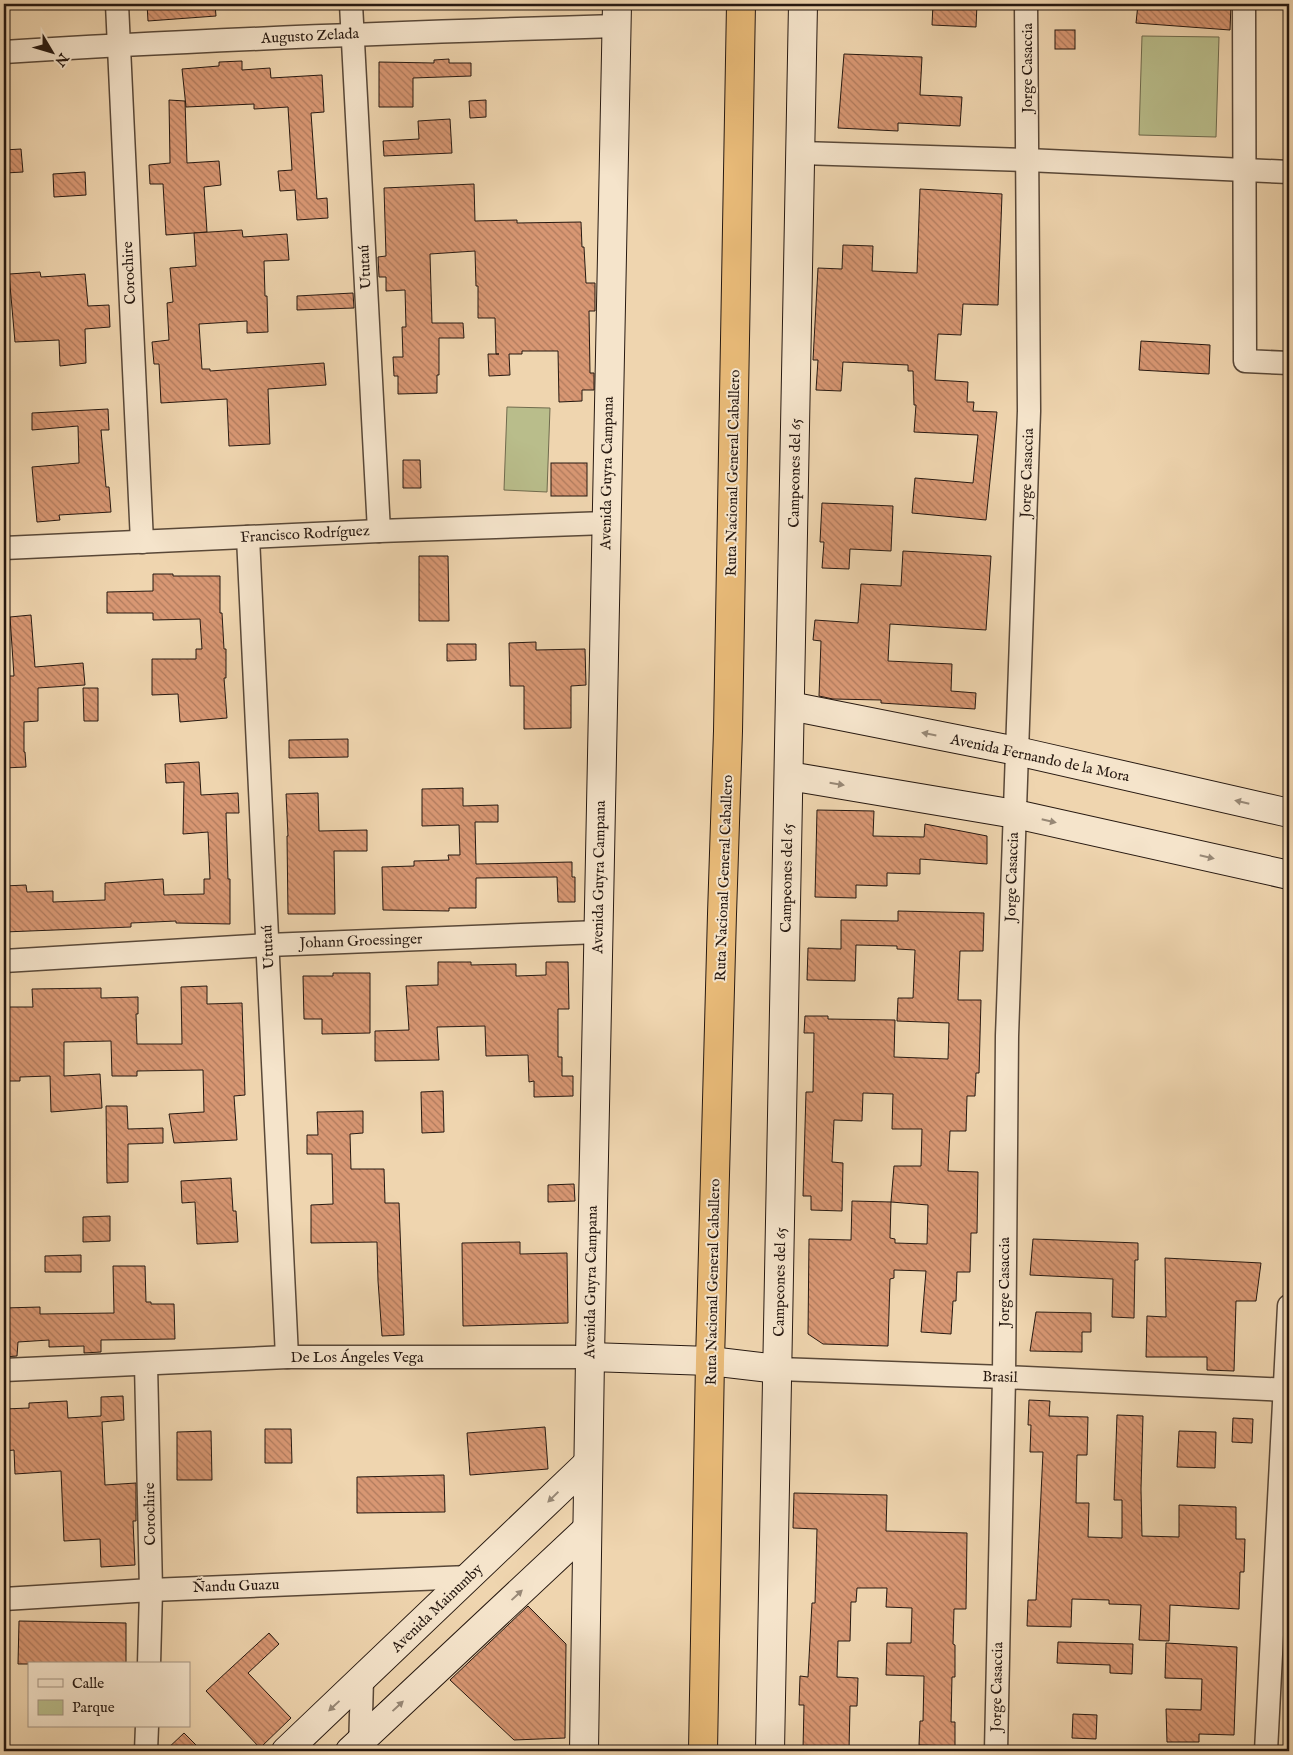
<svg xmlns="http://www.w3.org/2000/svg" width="1293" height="1755" font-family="'IM FELL English',serif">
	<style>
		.green { fill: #b9bd8b; stroke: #706b4e }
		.building { fill: url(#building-back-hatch); stroke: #271911; fill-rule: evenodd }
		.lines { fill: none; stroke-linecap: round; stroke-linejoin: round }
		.street-casing { stroke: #594838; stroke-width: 25 }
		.secondary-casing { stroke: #271911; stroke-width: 30 }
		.highway-casing { stroke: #271911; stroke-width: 30 }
		.street { stroke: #f5e4cb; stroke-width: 22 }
		.secondary { stroke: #f5e4cb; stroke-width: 28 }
		.highway { stroke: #e8ba78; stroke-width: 28 }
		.oneway { fill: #988977 }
		.labels { text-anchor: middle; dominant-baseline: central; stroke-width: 4; stroke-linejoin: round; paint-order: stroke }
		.street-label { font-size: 15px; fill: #271911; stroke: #f5e4cb }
	</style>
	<defs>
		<pattern id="building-back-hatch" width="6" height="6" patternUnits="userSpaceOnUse" patternTransform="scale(1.25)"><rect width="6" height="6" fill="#d89773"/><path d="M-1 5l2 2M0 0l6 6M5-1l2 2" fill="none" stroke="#af7a5d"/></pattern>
	</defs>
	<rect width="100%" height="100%" fill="#efd5af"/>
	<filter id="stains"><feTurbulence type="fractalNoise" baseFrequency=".004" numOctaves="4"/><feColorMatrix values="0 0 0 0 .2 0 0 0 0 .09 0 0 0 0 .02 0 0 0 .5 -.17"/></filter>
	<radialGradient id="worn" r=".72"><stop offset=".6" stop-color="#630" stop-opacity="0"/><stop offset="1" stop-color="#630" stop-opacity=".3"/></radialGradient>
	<g class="green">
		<polygon points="1142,36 1219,37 1216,137 1139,135"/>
		<polygon points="507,407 550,408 547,492 504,490"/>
	</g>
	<g class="building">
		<polygon points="147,4 215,4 216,16 148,21"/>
		<polygon points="933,4 977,4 976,27 932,25"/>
		<polygon points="1138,4 1231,4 1230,30 1136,23"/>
		<rect x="1055" y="30" width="20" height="19"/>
		<polygon points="844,54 922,57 920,95 962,97 960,126 898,123 898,131 838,128"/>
		<polygon points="449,59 449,63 471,63 471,76 413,78 413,107 379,107 379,62 434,63 434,60"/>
		<polygon points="242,61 242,70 270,68 271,78 322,75 324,112 311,113 317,199 327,198 328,218 297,220 295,190 280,191 278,171 292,170 288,107 254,109 254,104 186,107 182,69 219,66 219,62"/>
		<polygon points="169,100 185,101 187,163 219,161 221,185 204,187 207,232 166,235 163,184 150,184 149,165 170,163"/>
		<polygon points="486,100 486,117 470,118 469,101"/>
		<polygon points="450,119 452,153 384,156 383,141 419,139 418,121"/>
		<polygon points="21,149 23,172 5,173 4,150"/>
		<polygon points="85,172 86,195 54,197 53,174"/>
		<polygon points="474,184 475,221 517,220 517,223 581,222 582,247 584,247 586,283 595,283 595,311 589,311 590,373 594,373 594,390 582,390 582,401 559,402 558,351 522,351 522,354 509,354 510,375 489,376 488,354 499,354 496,354 495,318 478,318 478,286 476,286 475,251 430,254 432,323 463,323 464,338 439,338 439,375 437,375 437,393 398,394 398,376 394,376 393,357 403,357 402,327 406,327 405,290 386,291 386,277 379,277 378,257 386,256 384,188"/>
		<polygon points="920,189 1002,194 998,305 963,304 961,335 938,334 935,380 968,382 967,402 974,402 973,411 997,412 986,520 912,513 915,478 973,483 978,435 914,432 916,405 914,405 913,371 908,371 908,365 843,362 841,391 816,390 818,360 813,360 818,268 842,269 843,245 873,246 872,271 917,273"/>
		<polygon points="242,230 243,237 287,234 289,260 264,261 265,296 267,296 268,332 247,333 247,321 199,324 202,369 210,369 210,371 324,363 326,385 268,389 270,444 229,446 227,399 161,403 159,364 154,364 152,342 169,340 167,303 173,302 170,268 196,266 194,233"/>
		<polygon points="40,272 41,277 85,274 88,306 109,305 110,327 85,329 86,363 60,366 59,340 15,342 9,274"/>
		<polygon points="353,293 354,308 297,310 297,296"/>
		<polygon points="1141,341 1210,345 1209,374 1139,370"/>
		<polygon points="108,409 109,430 101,430 106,487 109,487 111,512 59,515 60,520 37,522 32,467 79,463 78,426 32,430 32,413"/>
		<polygon points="403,460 420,460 421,488 403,488"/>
		<rect x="551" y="463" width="36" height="33"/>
		<polygon points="822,503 893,506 891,551 850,549 849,569 822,568 824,542 820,542"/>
		<polygon points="903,551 991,556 986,630 890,624 888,661 952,664 951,691 976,693 975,709 881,703 881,700 833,699 819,696 821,641 813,640 815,620 858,623 861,584 901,586"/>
		<polygon points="419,556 448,556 449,621 419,621"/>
		<polygon points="153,574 173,574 173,576 220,576 220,613 222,613 224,649 226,649 226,678 224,678 227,718 180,722 178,694 152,695 152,659 196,659 196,649 202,649 200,619 153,620 153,613 107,613 107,592 153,591"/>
		<polygon points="31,615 35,667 83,663 85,685 38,688 38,721 24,722 24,752 25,752 26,767 4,768 4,676 14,676 10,617"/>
		<polygon points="536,642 536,650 585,649 586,685 571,686 571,728 524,729 524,686 510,686 509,643"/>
		<polygon points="447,644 476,644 476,660 447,661"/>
		<polygon points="83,688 98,688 98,721 84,721"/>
		<polygon points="348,739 348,757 289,758 289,740"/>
		<polygon points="199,762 201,795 238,793 239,813 226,813 228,879 230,879 230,924 176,923 176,921 131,923 131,927 4,932 4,886 26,885 27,892 53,891 53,902 105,900 105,883 163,879 164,895 204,894 204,879 210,879 208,832 183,834 184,782 166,783 165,764"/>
		<polygon points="463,788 463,806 498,805 498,822 475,822 476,864 572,862 572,877 575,877 575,902 558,902 557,877 476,878 476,908 449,908 449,911 383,910 382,867 414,866 414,861 449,860 448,855 460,855 459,825 422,826 422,789"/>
		<polygon points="318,793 319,831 367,830 367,851 334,851 335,914 288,914 287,836 288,836 286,794"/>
		<polygon points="817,810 874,811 873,836 924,837 925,824 987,836 987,864 920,859 920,874 887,873 887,886 856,885 856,898 815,897"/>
		<path d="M898,911L984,913L983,951H960L958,1000H981L979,1073H976L975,1096H967L966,1131H950L948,1171L978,1172L977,1233H971L970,1272H957L956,1301H953L951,1334L921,1332L926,1271L894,1270V1278L890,1279L888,1346L823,1344L808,1334L809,1239L851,1240L852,1201L891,1202L894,1166H921L922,1129H892L893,1094L863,1093L862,1121L834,1120L832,1162L843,1163L842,1211L811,1210V1196H803L806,1092H813L814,1033H804L805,1016H828V1019L895,1020L894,1057L948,1059L949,1023L897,1021L898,998H913L915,950L897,949V946L856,945L855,981L807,980L808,948L841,949V920L898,921ZM891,1202L928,1205L927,1244L895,1243V1239L890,1238Z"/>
		<polygon points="438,962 471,962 471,965 516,964 516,976 546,975 546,962 568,962 569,1009 558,1009 558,1057 562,1057 562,1076 573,1076 573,1096 534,1097 534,1081 529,1082 528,1055 486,1056 485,1026 437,1027 439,1060 375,1061 375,1031 409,1030 406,986 438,985"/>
		<polygon points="333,973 370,973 370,1033 322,1034 322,1019 304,1019 303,976 333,976"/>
		<polygon points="207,986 207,1004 242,1003 245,1095 234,1096 237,1140 174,1143 169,1114 204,1112 203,1070 137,1071 137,1076 112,1076 111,1041 64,1042 64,1076 100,1074 102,1108 51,1112 50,1076 20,1077 20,1081 4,1081 4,1007 33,1007 32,989 101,988 101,998 138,997 138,1014 136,1014 137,1044 182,1044 181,987"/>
		<polygon points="443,1091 444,1132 422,1133 421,1092"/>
		<polygon points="106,1106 127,1106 128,1129 163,1128 163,1143 128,1144 128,1182 107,1183"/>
		<polygon points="363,1111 363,1133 350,1134 351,1169 384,1169 385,1203 399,1203 404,1335 382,1336 378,1281 377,1242 311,1243 311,1205 333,1204 332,1154 307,1154 307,1135 318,1135 317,1112"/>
		<polygon points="231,1178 233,1211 236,1211 238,1242 197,1244 195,1202 182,1203 181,1181"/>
		<polygon points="574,1184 575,1201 548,1202 548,1185"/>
		<polygon points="110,1216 110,1241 83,1242 83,1217"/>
		<polygon points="1033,1239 1138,1243 1138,1260 1135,1260 1134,1318 1112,1317 1113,1279 1030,1275"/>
		<polygon points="520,1242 520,1254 567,1253 568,1323 463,1326 462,1243"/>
		<polygon points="81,1255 81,1272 45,1272 45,1256"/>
		<polygon points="1165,1258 1261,1263 1256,1301 1236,1301 1234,1371 1207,1370 1207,1357 1146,1357 1147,1316 1166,1317"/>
		<polygon points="113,1266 145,1266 146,1302 151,1302 151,1304 174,1304 175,1339 101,1340 101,1352 84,1353 84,1346 49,1347 49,1340 18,1342 17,1356 4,1357 4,1308 40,1307 40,1314 114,1313"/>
		<polygon points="1036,1312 1091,1313 1091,1332 1082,1332 1082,1352 1030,1351"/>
		<polygon points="123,1396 124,1420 102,1422 105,1485 136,1483 136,1521 133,1521 135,1565 101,1567 100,1539 64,1541 61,1471 15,1474 14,1450 5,1451 4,1409 29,1408 29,1403 67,1401 68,1418 101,1416 101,1397"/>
		<polygon points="1029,1400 1050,1401 1049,1416 1088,1417 1087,1455 1077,1455 1076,1503 1089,1503 1088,1537 1122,1538 1122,1500 1114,1500 1117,1415 1143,1416 1141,1489 1142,1536 1179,1537 1179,1505 1236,1507 1236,1539 1245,1539 1244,1572 1240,1572 1239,1609 1170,1605 1169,1641 1139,1640 1141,1605 1109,1604 1109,1600 1072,1599 1071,1627 1027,1626 1028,1600 1036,1600 1043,1452 1030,1452 1031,1425 1028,1425"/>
		<polygon points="1233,1418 1253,1419 1252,1443 1232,1442"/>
		<polygon points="545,1427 548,1469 470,1475 467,1433"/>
		<polygon points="265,1429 291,1429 292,1463 265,1463"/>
		<polygon points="211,1431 212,1480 177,1480 177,1432"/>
		<polygon points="1179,1431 1216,1432 1215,1468 1177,1467"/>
		<polygon points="444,1475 445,1512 357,1513 357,1477"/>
		<polygon points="794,1493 887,1495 886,1531 967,1533 966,1609 954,1609 953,1644 955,1645 955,1677 952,1677 951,1722 955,1722 955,1746 919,1745 920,1721 923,1721 924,1676 886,1675 887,1643 911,1643 912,1608 886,1607 887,1588 857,1588 856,1602 851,1602 850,1641 838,1641 837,1677 858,1678 857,1706 850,1706 849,1750 803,1749 804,1705 799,1705 800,1676 808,1677 812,1603 815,1603 817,1529 793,1528"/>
		<polygon points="528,1606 566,1644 565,1738 514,1740 450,1680"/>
		<polygon points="19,1621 126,1623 126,1664 18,1664"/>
		<polygon points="269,1633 279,1644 248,1673 291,1718 260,1748 206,1691"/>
		<polygon points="1058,1642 1133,1644 1132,1674 1110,1673 1110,1665 1057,1663"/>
		<polygon points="1166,1643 1237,1647 1234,1735 1199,1734 1199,1742 1167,1742 1166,1709 1201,1710 1202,1679 1165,1678"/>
		<polygon points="1073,1714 1097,1715 1096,1739 1072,1738"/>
		<polygon points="184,1733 202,1751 165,1751"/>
	</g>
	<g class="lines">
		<defs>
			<g id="street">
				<polyline points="117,4 142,542"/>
				<polyline points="351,4 379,531"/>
				<polyline points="1244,4 1245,361 1289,363"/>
				<path d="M4,52C208,39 412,32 616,26"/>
				<polyline points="801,153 1027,160 1289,172"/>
				<polyline points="248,537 287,1357"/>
				<polyline points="4,548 379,531 606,523"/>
				<polyline points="4,961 268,945 599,932"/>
				<polyline points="146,1364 151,1590 149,1664"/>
				<polyline points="778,1369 1004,1377 1289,1390"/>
				<polyline points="4,1370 287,1357 590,1357"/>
				<polyline points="4,1599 151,1590 469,1577"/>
				<polyline points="146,1751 147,1726"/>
				<polyline points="360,1751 362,1679"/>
				<polyline points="996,1751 1004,1377 1007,1036 1029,411 1026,4"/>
				<polyline points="1266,1751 1289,1306"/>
			</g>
			<g id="secondary">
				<polyline points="790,706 1017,751 1289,813"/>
				<polyline points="789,776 1015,814 1289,875"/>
				<polyline points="590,1357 710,1361 778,1369"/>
				<polyline points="286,1751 588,1463"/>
				<polyline points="350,1751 587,1529"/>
				<polyline points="584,1751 590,1357 617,4"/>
				<polyline points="770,1751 803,4"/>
			</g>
			<polyline id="highway" points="703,1751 710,1361 722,914 728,731 741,4"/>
		</defs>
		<use href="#street" class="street-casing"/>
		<use href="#secondary" class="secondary-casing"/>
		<use href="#highway" class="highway-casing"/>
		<use href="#street" class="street"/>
		<use href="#secondary" class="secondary"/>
		<use href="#highway" class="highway"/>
	</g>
	<defs><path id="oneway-solid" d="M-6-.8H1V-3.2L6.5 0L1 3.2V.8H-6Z" transform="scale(1.25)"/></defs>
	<g class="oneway">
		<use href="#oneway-solid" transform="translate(929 734) rotate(-169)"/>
		<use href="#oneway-solid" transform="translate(837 784) rotate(9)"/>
		<use href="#oneway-solid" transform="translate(1242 802) rotate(-167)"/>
		<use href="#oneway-solid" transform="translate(1049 821) rotate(13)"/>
		<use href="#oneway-solid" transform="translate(1207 857) rotate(13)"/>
		<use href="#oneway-solid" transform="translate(553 1497) rotate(136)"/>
		<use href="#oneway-solid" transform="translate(517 1595) rotate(-43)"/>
		<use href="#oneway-solid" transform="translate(334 1706) rotate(137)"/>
		<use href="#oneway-solid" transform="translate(398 1706) rotate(-43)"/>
	</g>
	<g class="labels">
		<g class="street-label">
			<text transform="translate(310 36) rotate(-3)">Augusto Zelada</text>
			<text transform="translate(1027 68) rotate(-90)">Jorge Casaccia</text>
			<text transform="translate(365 267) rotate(-93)">Ututaú</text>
			<text transform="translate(129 273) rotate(-93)">Corochire</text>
			<text transform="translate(607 473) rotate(-89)">Avenida Guyra Campana</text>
			<text transform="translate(733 473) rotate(-89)">Ruta Nacional General Caballero</text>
			<text transform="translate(795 473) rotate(-89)">Campeones del 65</text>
			<text transform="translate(1027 473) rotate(-88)">Jorge Casaccia</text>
			<text transform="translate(305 534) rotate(-3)">Francisco Rodríguez</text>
			<text transform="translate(1040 758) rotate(12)">Avenida Fernando de la Mora</text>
			<text transform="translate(599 877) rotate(-89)">Avenida Guyra Campana</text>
			<text transform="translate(1012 877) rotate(-88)">Jorge Casaccia</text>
			<text transform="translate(724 878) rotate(-88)">Ruta Nacional General Caballero</text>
			<text transform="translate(787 878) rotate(-89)">Campeones del 65</text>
			<text transform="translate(361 941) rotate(-2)">Johann Groessinger</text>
			<text transform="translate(268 947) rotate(-93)">Ututaú</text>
			<text transform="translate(591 1282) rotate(-89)">Avenida Guyra Campana</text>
			<text transform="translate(713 1282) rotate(-89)">Ruta Nacional General Caballero</text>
			<text transform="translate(780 1282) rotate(-89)">Campeones del 65</text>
			<text transform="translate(1004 1282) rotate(-90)">Jorge Casaccia</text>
			<text x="357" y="1357">De Los Ángeles Vega</text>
			<text transform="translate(1000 1377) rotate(2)">Brasil</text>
			<text transform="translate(150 1514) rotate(-91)">Corochire</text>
			<text transform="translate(236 1586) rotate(-2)">Ñandu Guazu</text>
			<text transform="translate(437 1608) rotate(-44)">Avenida Mainumby</text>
			<text transform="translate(997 1687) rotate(-89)">Jorge Casaccia</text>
		</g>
	</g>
	<rect width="1293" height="1755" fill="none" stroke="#efd5af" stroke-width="20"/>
	<rect x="5" y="5" width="1283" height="1745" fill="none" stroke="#271911" stroke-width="2.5"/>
	<rect x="10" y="10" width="1273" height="1735" fill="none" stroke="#271911"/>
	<rect x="28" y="1662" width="162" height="65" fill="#f5e4cb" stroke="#a39381"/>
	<rect x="38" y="1679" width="25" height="8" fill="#f5e4cb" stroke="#a39381"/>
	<text x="72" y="1688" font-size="15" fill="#271911">Calle</text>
	<rect x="38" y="1700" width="25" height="15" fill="#b9bd8b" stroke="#a39381"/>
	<text x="72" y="1712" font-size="15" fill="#271911">Parque</text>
	<g transform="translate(52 52) rotate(128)" stroke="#f5e4cb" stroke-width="4" paint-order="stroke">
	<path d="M0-4L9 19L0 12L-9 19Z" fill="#271911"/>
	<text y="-8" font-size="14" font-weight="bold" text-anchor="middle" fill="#271911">N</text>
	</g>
	<rect width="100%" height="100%" filter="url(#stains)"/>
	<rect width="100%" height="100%" fill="url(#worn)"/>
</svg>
